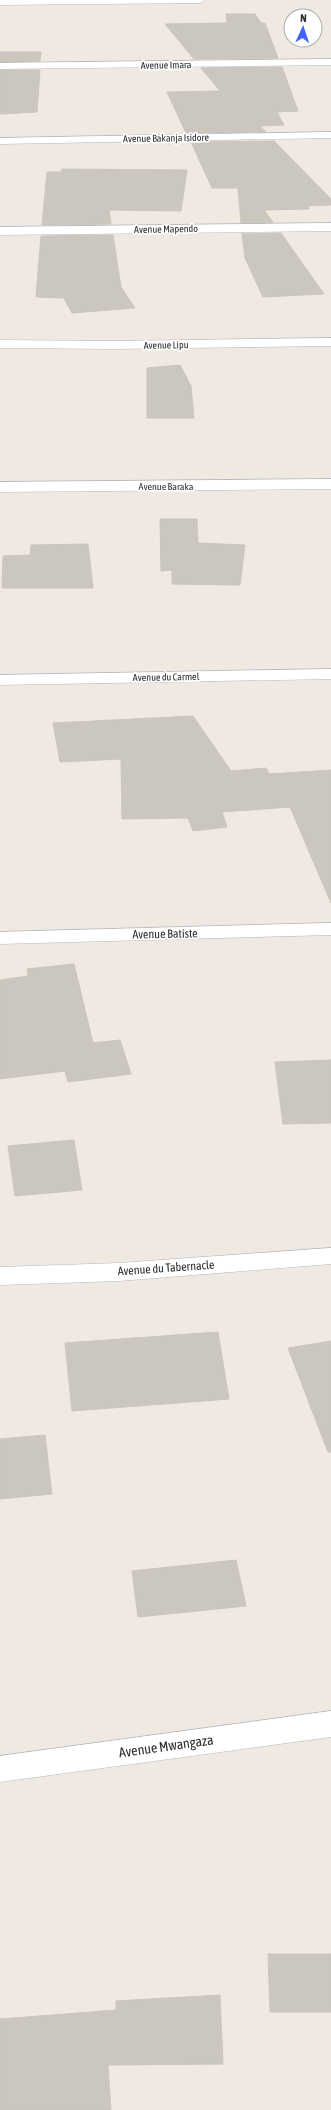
<svg xmlns="http://www.w3.org/2000/svg" width="331" height="2110" font-family="'Asap Condensed',sans-serif">
	<style>
		.building { fill: #cbc7bf; stroke: #cbc5ba }
		.lines { fill: none; stroke-linecap: round; stroke-linejoin: round }
		.minor-casing { stroke: #b4b7c1; stroke-width: 1 }
		.minor { fill: #fff; fill-rule: evenodd }
		.labels { text-anchor: middle; dominant-baseline: central; stroke-width: 3.5; stroke-linejoin: round; paint-order: stroke }
		.far-street-label { font-size: 10px; fill: #2e2e2e; stroke: #fff }
		.street-label { font-size: 12px; fill: #2e2e2e; stroke: #fff }
		.near-street-label { font-size: 14px; fill: #2e2e2e; stroke: #fff }
	</style>
	<rect width="100%" height="100%" fill="#efe9e1"/>
	<g class="building">
		<polygon points="226,14 255,14 261,23 265,23 278,58 194,59 165,24 227,23"/>
		<polygon points="0,52 41,52 40,61 0,62"/>
		<polygon points="282,67 298,111 277,112 284,125 260,126 266,132 186,133 167,92 220,91 201,68"/>
		<polygon points="0,70 40,70 37,112 0,114"/>
		<polygon points="274,141 331,199 331,205 308,206 309,209 264,210 273,222 241,223 238,188 212,188 191,142"/>
		<polygon points="62,169 187,170 181,211 109,210 111,224 42,225 47,172 61,172"/>
		<polygon points="281,233 324,294 263,297 245,258 242,234"/>
		<polygon points="113,235 121,287 135,308 72,313 64,298 36,297 41,236"/>
		<polygon points="180,365 191,386 194,418 147,418 147,368"/>
		<polygon points="160,519 197,519 198,543 245,545 240,585 172,584 172,570 161,571"/>
		<polygon points="88,544 93,588 2,588 3,556 30,555 31,545"/>
		<polygon points="193,716 231,771 266,768 269,774 331,770 331,903 290,807 222,812 227,827 193,831 188,818 122,819 121,759 60,762 53,723"/>
		<polygon points="74,964 93,1043 120,1040 131,1074 68,1082 65,1071 0,1079 0,980 28,976 27,969"/>
		<polygon points="331,1060 331,1123 283,1124 275,1062"/>
		<polygon points="74,1140 82,1190 15,1196 8,1146"/>
		<polygon points="218,1332 229,1399 72,1411 65,1343"/>
		<polygon points="331,1341 331,1452 328,1452 288,1348"/>
		<polygon points="45,1435 52,1494 0,1499 0,1439"/>
		<polygon points="236,1560 246,1606 138,1617 132,1571"/>
		<polygon points="268,1954 331,1954 331,2012 270,2012"/>
		<polygon points="220,1995 223,2064 108,2065 111,2110 0,2110 0,2019 116,2010 116,2001"/>
	</g>
	<g class="lines">
		<defs>
			<g id="minor">
				<polygon points="0,0 205,0 200,3 0,5"/>
				<polygon points="331,59 331,65 0,69 0,63"/>
				<polygon points="331,132 331,138 0,144 0,138"/>
				<polygon points="331,223 331,231 0,235 0,227"/>
				<polygon points="331,338 331,346 113,349 0,348 0,340 113,341"/>
				<polygon points="331,479 331,489 0,492 0,482"/>
				<polygon points="331,669 331,679 0,685 0,675"/>
				<polygon points="331,923 331,935 0,944 0,932"/>
				<polygon points="331,1248 331,1264 119,1281 0,1285 0,1267 119,1263"/>
				<polygon points="331,1711 331,1737 0,1782 0,1756"/>
			</g>
		</defs>
		<use href="#minor" class="minor-casing"/>
		<use href="#minor" class="minor"/>
	</g>
	<g class="labels">
		<g class="far-street-label">
			<text transform="translate(166 65) rotate(-1)">Avenue Imara</text>
			<text transform="translate(166 138) rotate(-1)">Avenue Bakanja Isidore</text>
			<text transform="translate(166 229) rotate(-1)">Avenue Mapendo</text>
			<text transform="translate(166 345) rotate(-1)">Avenue Lipu</text>
			<text x="166" y="486">Avenue Baraka</text>
			<text transform="translate(166 677) rotate(-1)">Avenue du Carmel</text>
		</g>
		<g class="street-label">
			<text transform="translate(165 934) rotate(-1)">Avenue Batiste</text>
			<text transform="translate(166 1268) rotate(-4)">Avenue du Tabernacle</text>
		</g>
		<g class="near-street-label">
			<text transform="translate(166 1746) rotate(-8)">Avenue Mwangaza</text>
		</g>
	</g>
	<g transform="translate(303 28) rotate(3)"><circle r="19" fill="#ffffff" stroke="#ababab"/>
	<path d="M0-3L7 15L0 10L-7 15Z" fill="#4264fb"/>
	<text y="-6" font-size="11" font-weight="bold" text-anchor="middle" fill="#2e2e2e">N</text>
	</g>
</svg>
